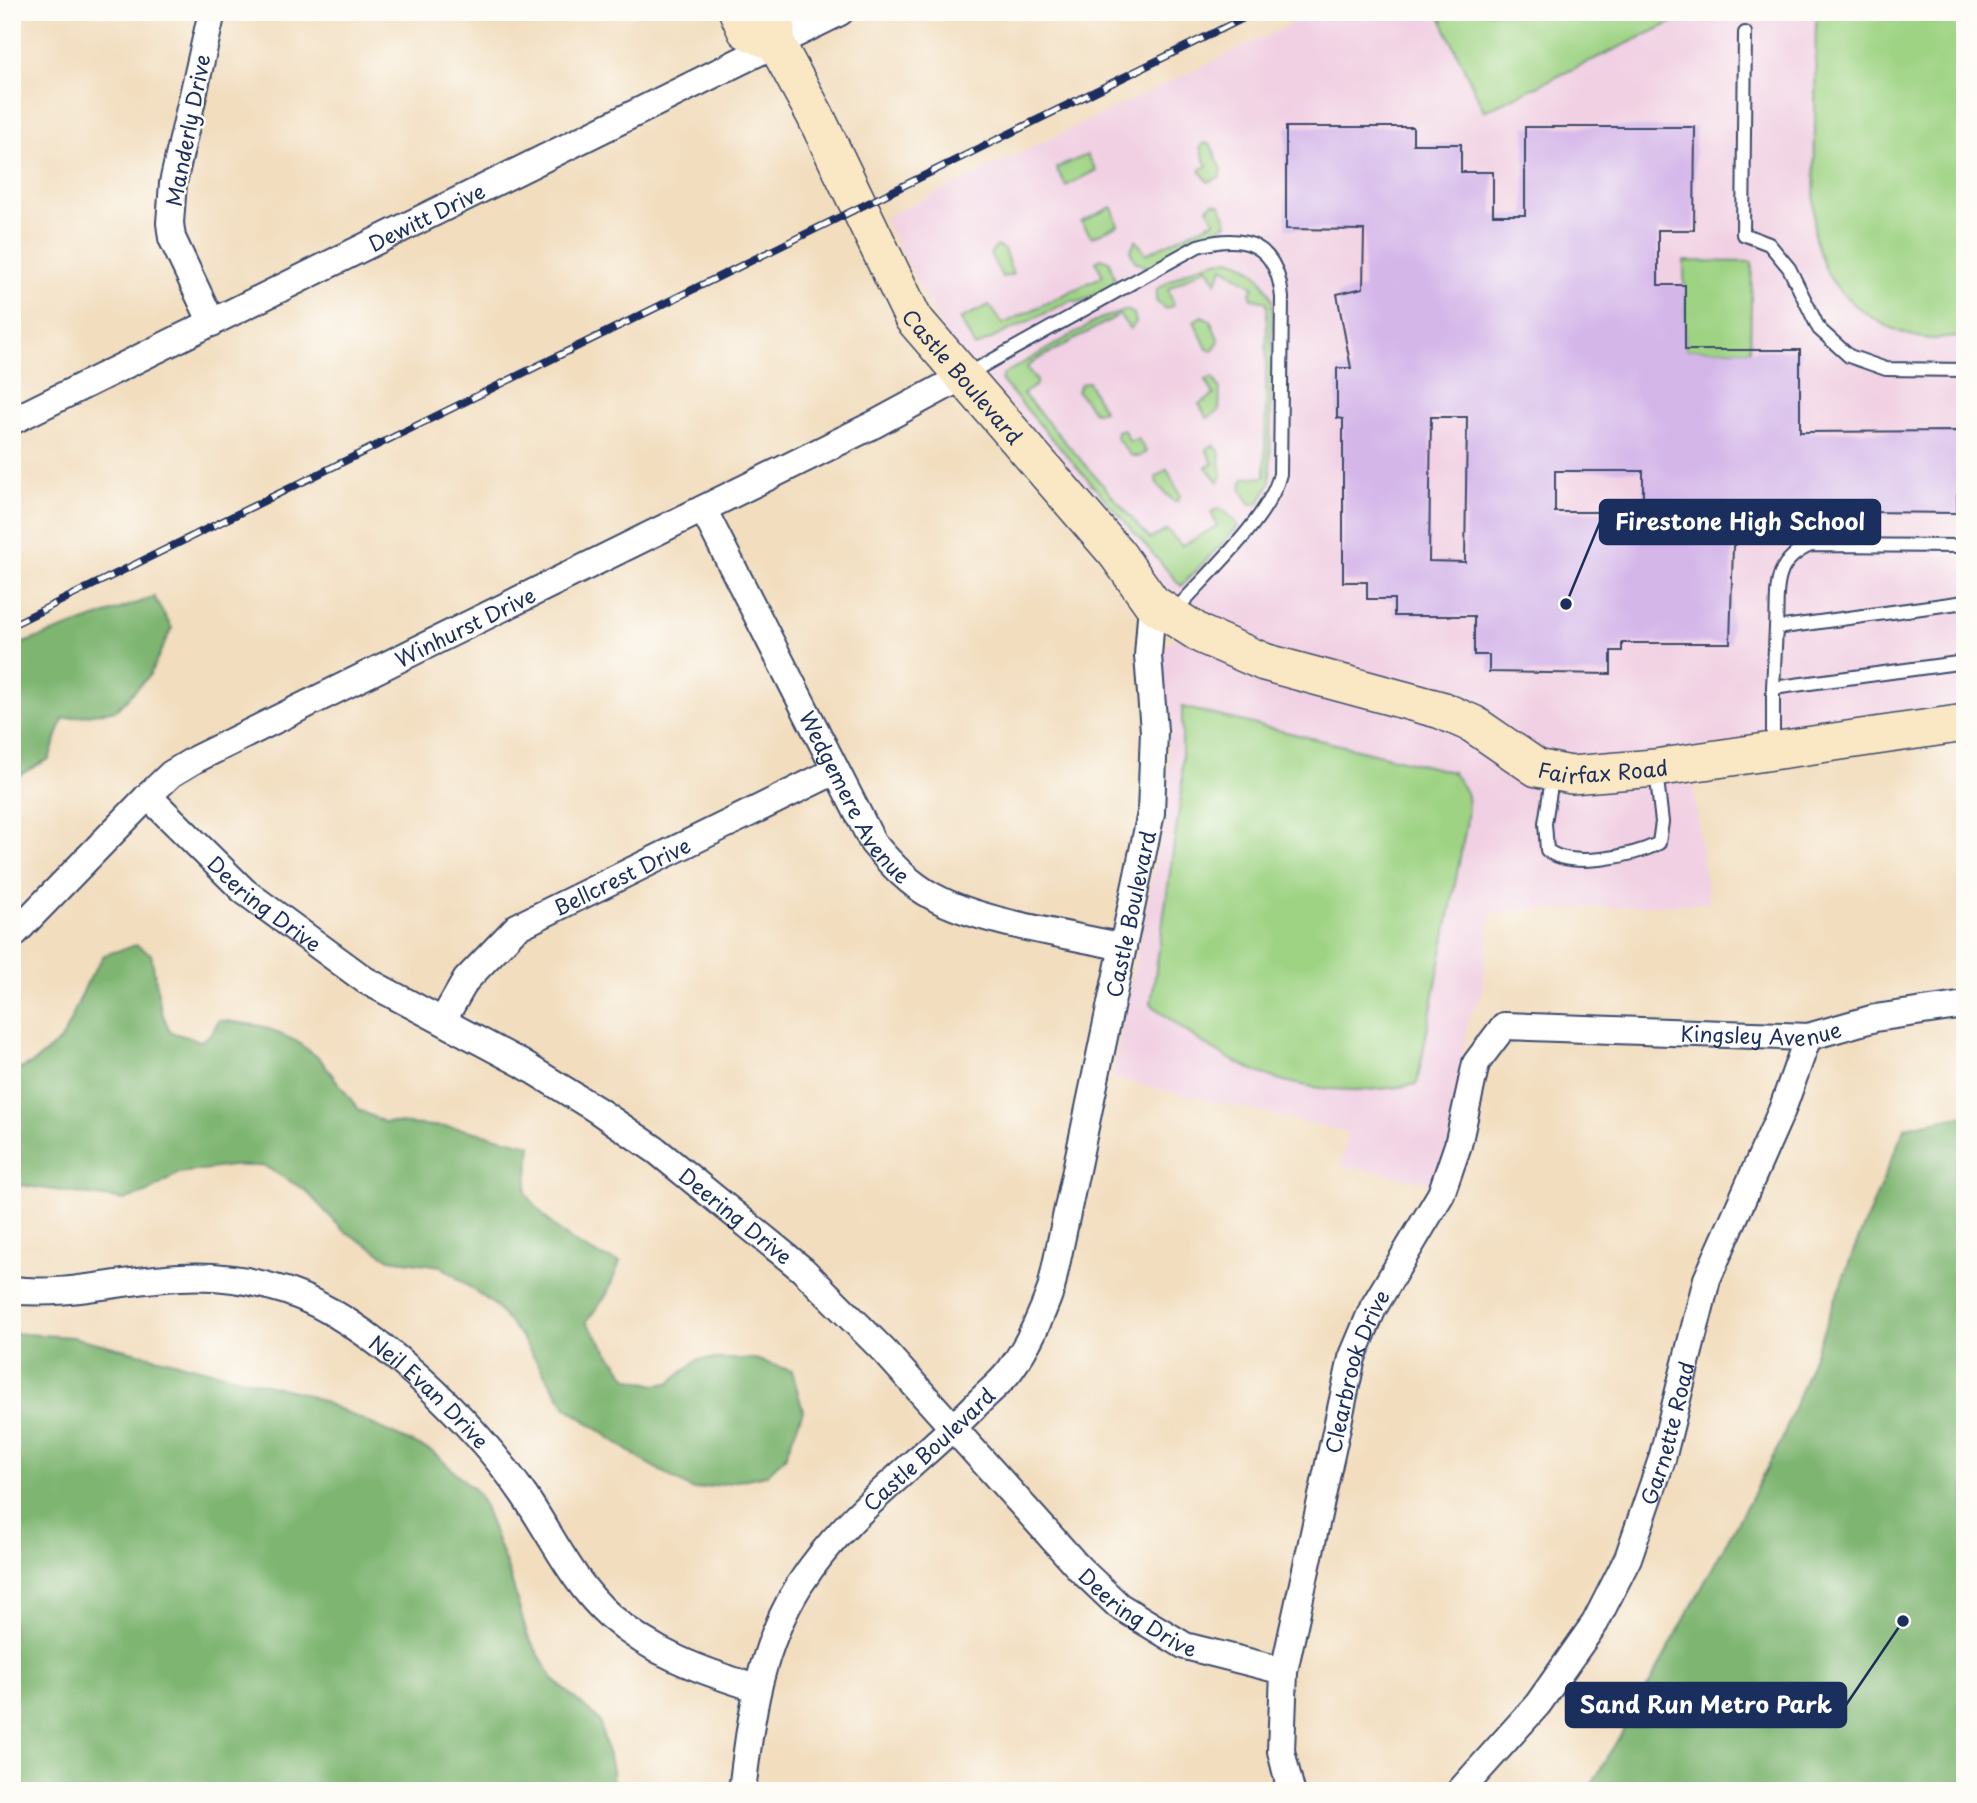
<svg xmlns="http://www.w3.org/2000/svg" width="1977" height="1803" font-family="'Playpen Sans',sans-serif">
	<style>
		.built { fill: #f1d0e3 }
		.green { fill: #9ed383; stroke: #5c8170; stroke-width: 2 }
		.forest { fill: #7eb571; stroke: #4c7268; stroke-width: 2 }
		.building { fill: #d4b6e9; fill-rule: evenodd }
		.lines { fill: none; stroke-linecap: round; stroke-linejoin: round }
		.lane-casing { stroke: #3b496c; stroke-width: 16 }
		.street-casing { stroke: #3b496c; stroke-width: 30 }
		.secondary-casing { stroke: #3b496c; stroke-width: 40 }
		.lane { stroke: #fff; stroke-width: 12 }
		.street { stroke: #fff; stroke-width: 26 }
		.secondary { stroke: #fae7c3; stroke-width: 37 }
		.rail-casing { stroke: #1b2f5e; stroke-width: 8 }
		.rail { stroke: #fdfcf7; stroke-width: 5; stroke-dasharray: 16; stroke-linecap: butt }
		.labels { text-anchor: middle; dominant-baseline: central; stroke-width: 5; stroke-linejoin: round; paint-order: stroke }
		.street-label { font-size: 21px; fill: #1b2f5e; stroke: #fdfcf7 }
		.leader { fill: none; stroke: #1b2f5e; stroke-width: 2.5 }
		.callout-dot { fill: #1b2f5e; stroke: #fdfcf7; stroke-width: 2.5 }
		.callout { fill: #1b2f5e; stroke: #1b2f5e; stroke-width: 2.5 }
		.callout-label { font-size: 23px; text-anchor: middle; font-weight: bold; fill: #fff }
	</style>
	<rect width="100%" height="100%" fill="#fdfcf7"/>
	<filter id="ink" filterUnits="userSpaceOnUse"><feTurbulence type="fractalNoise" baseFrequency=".0143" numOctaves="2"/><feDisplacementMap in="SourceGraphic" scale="14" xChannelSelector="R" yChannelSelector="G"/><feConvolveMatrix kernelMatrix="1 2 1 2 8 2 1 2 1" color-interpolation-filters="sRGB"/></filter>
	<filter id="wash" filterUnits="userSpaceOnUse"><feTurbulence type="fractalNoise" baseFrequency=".00686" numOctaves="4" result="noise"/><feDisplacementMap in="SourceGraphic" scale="28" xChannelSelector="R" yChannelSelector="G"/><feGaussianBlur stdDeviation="1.57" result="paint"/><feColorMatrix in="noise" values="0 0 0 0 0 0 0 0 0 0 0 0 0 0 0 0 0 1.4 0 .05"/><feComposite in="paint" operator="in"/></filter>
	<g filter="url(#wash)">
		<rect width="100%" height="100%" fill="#f2ddbe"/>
		<polygon class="built" points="1316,12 1965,12 1965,711 1688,749 1709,903 1491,912 1482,995 1468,1018 1458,1099 1448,1145 1430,1182 1341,1166 1347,1132 1112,1078 1166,812 1169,753 1158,659 1161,648 1175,640 1166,592 950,345 884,218"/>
		<g class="green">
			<polygon points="1438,12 1694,12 1484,111"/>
			<path d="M1816,12H1965V336C1954,337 1943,339 1932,339C1897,337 1857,312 1835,285C1824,271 1819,252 1814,235Z"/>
			<polygon points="1204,143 1211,145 1222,170 1220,177 1208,182 1200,170 1207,166 1200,148"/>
			<polygon points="1087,155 1096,170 1066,186 1056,168"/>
			<polygon points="1213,203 1221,205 1227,224 1147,268 1135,261 1130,251 1136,240 1146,254 1215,221 1207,208"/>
			<polygon points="1112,207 1118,225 1092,237 1081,222"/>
			<polygon points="997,246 1004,250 1013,274 1002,277 990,254"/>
			<polygon points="1101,258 1109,261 1117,285 1079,302 1072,300 975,347 960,319 989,305 1003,324 1103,276 1096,262"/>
			<path d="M1230,259C1253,266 1264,278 1272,300L1270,484L1259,503L1251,504C1244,496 1238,488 1244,478L1265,477L1267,302L1252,299L1250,293L1254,287L1223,267L1216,282L1207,267L1168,289L1174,305L1165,309L1156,301L1157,289C1181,274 1202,261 1230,259Z"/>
			<polygon points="1684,261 1752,262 1750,350 1685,350"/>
			<polygon points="1127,310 1134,314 1136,322 1130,329 1119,315 1031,363 1027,368 1037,381 1035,386 1023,394 1150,539 1167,530 1182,546 1217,526 1211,512 1219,508 1225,511 1239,526 1181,586 1001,380 1004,374 1100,319"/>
			<polygon points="1202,316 1210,320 1219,341 1212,351 1207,349 1194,321"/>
			<polygon points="1213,377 1220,389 1219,411 1207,418 1199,404 1214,395 1206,380"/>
			<polygon points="1088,382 1104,411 1094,412 1077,391 1081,384"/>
			<polygon points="1123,429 1130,442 1138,438 1146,452 1139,457 1130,455 1116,437 1117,431"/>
			<polygon points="1214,445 1219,451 1222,477 1218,482 1206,467 1213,464 1206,449"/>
			<polygon points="1167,469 1180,495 1178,501 1173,501 1157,484 1156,477"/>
			<path d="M1182,707L1452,772C1471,796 1469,797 1466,826L1417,1084C1306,1104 1236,1075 1151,1004L1182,789Z"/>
		</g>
		<g class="forest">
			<polygon points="154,597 172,628 149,676 116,710 63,719 49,759 12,779 12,647"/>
			<path d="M136,945L151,954L161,1010L170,1032L201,1041L212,1033L219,1020L262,1026L296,1041L320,1059L359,1110L384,1122L458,1128L531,1145L526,1193C550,1228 578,1251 620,1262L606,1296L586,1322L628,1378L656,1385L669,1383L699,1359H755L792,1371L803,1411L785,1457L766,1475L693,1490L640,1459L566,1407L519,1334L494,1305L441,1266L390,1259L343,1230L305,1190L264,1166H231L179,1173L148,1192L124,1200L12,1184V1073L33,1063L62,1039L87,983L104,955Z"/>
			<polygon points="1965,1115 1965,1791 1588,1791 1640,1701 1781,1442 1852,1255 1905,1127"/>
			<polygon points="12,1333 73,1337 306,1394 433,1452 479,1494 509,1572 527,1635 554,1680 599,1720 612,1769 613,1791 12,1791"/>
		</g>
		<g id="blocks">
			<path class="building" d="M1286,127H1413V144H1461V172H1493V215H1525V127H1695L1694,230H1658V285H1685V350H1800V432L1964,431L1965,495H1957V513L1759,511L1765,524L1733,546L1730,643H1622V651H1611V674L1489,672V655H1474V616H1394V599H1367V582H1343V419L1337,418V368H1351L1337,294L1363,288L1364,230L1286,229ZM1431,417H1467L1465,562L1429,561ZM1555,471H1643V512H1555Z"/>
		</g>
	</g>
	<g filter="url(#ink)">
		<use href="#blocks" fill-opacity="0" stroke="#3b496c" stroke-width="2"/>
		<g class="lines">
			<defs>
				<g id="lane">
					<polyline points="1745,33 1743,234 1769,244 1789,268 1819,329 1849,356 1886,369 1965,370"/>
					<path d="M968,374L1198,246C1246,233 1277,244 1282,298L1280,474C1269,520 1205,576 1173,613"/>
					<polyline points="1965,602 1776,628 1773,688 1965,662"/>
					<path d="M1776,628C1778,590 1771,562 1811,545L1965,546"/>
					<polyline points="1773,747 1773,688"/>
					<path d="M1553,773L1545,823L1547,850C1570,869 1633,857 1659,843L1662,822L1656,771"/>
				</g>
				<g id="street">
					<polyline points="212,12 173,183 170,223 172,238 212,323"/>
					<path id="s1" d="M12,421L840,12"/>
					<path id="s2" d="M703,509L873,843C891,864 909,884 934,897C981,923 1068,934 1123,947"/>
					<path id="s3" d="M148,796L244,891L365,980L521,1063L597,1110L657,1151L803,1270L885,1352L1079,1568L1119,1606L1185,1646L1284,1671"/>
					<path id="s4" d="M12,936L148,796L171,774L196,759L875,424L962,377"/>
					<path id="s5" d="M443,1020L466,980L517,927L835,771"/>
					<path id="s6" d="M12,1290C69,1297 125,1279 181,1277C216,1275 252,1280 286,1291C371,1320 474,1422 524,1495C552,1536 573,1583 610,1616C653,1654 702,1671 756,1688"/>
					<path id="s7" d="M742,1791C751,1717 759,1649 800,1584C845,1514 917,1465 974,1407C986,1394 1001,1383 1011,1369C1029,1344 1041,1317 1051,1289L1151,813L1154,731L1148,656L1152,603"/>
					<path id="s8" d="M1291,1791L1281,1751L1284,1671L1352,1358L1373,1308L1441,1194L1458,1145L1476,1063L1504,1026L1808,1037L1875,1018L1965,1005"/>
					<path id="s9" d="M1460,1791L1538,1704L1595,1623L1628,1558L1662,1459L1707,1279L1782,1110L1808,1037"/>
				</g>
				<g id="secondary">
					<polyline points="738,12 746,30 776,43"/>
					<path id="s10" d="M776,12V43L815,115L913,318L1117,554L1152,603L1202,635L1264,662L1441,710L1473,724L1537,768L1571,775L1655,768L1965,723"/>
				</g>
			</defs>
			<use href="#lane" class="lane-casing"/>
			<use href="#street" class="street-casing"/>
			<use href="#secondary" class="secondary-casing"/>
			<use href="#lane" class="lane"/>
			<use href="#street" class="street"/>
			<use href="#secondary" class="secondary"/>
			<defs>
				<polyline id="rail" points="12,625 1256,12"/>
			</defs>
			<use href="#rail" class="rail-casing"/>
			<use href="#rail" class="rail"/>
		</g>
	</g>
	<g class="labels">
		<g class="street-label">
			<text transform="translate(187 130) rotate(-79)">Manderly Drive</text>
			<text stroke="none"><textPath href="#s1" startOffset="462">Dewitt Drive</textPath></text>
			<text stroke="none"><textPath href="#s10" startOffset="415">Castle Boulevard</textPath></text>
			<text stroke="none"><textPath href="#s4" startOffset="556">Winhurst Drive</textPath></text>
			<text stroke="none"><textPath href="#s10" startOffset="1200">Fairfax Road</textPath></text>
			<text stroke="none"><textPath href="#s2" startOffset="326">Wedgemere Avenue</textPath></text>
			<text stroke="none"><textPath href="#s5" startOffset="236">Bellcrest Drive</textPath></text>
			<text stroke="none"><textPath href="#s3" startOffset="159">Deering Drive</textPath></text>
			<text stroke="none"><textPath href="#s7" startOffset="992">Castle Boulevard</textPath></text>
			<text stroke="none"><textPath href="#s8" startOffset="1068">Kingsley Avenue</textPath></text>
			<text stroke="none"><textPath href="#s3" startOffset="726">Deering Drive</textPath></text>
			<text stroke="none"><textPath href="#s8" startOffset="430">Clearbrook Drive</textPath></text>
			<text stroke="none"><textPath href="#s6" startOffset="453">Neil Evan Drive</textPath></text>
			<text stroke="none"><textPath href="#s9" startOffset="420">Garnette Road</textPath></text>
			<text stroke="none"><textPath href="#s7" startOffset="404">Castle Boulevard</textPath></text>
			<text stroke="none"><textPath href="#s3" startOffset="1293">Deering Drive</textPath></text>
		</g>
	</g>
	<path class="leader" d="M1566 604L1600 522M1903 1621L1846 1705"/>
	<g class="callout-dot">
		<circle cx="1566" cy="604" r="7"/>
		<circle cx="1903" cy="1621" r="7"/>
	</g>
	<g class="callout">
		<rect x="1600" y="500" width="280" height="44" rx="7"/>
		<rect x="1566" y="1683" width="280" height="44" rx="7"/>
	</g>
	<g class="callout-label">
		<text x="1740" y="530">Firestone High School</text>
		<text x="1706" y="1713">Sand Run Metro Park</text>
	</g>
	<rect width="1977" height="1803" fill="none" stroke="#fdfcf7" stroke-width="42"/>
</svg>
